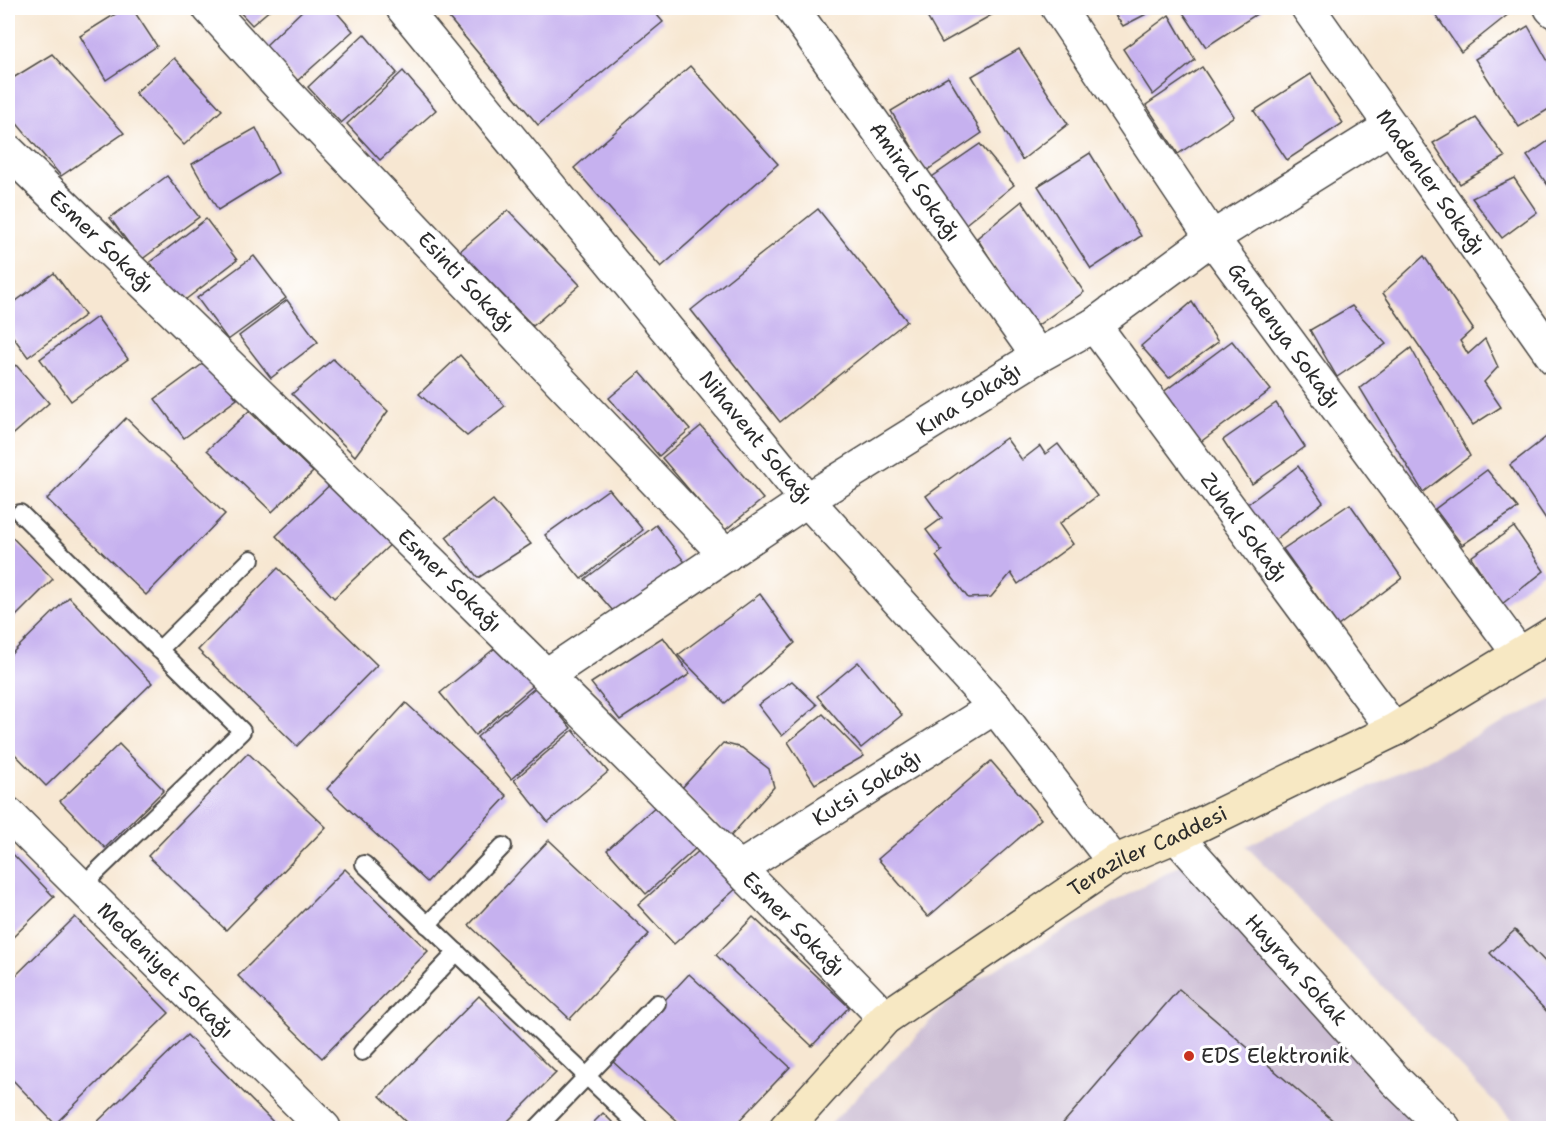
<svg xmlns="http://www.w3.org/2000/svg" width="1561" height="1136" font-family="'Shantell Sans',sans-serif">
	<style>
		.industrial { fill: #ccbed4 }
		.building { fill: #c6b1ef }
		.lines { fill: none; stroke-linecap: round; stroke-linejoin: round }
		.lane-casing { stroke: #4a4744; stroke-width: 20 }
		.street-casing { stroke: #4a4744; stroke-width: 36 }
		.secondary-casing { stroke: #4a4744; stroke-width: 36 }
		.lane { stroke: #fff; stroke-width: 16 }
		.street { stroke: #fff; stroke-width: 33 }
		.secondary { stroke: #f7e8c3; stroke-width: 33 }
		.poi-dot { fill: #c8321e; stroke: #fff; stroke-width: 2 }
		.labels { text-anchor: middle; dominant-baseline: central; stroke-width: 6; stroke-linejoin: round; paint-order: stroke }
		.street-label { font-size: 21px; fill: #2b2b2b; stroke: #fff }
		.poi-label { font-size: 21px; fill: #2b2b2b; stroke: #fff; text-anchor: start }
	</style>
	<rect width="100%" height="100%" fill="#fff"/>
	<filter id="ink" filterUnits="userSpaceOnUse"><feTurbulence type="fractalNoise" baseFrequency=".0167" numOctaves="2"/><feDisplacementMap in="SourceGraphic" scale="12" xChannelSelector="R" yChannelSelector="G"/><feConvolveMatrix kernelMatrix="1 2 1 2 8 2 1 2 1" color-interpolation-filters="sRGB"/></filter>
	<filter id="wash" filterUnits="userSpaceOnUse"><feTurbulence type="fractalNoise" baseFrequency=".008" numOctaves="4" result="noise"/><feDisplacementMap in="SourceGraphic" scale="24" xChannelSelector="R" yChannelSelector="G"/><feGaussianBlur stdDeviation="1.35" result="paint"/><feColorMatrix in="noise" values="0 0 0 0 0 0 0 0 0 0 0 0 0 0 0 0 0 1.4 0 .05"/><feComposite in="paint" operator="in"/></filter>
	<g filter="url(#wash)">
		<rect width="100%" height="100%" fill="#f7e7d2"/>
		<g class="industrial">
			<polygon points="1553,699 1553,1128 1520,1128 1246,846"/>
			<polygon points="1188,861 1449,1128 827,1128 962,988"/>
		</g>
		<g id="blocks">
			<g class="building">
				<polygon points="125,8 132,8 157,46 106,80 80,36"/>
				<polygon points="236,8 272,8 252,25"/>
				<polygon points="305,8 333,8 353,31 297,81 265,46"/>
				<polygon points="462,8 651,8 663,22 538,125 449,18"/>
				<polygon points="922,8 991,8 995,13 942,43"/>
				<polygon points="1110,8 1158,8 1123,26"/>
				<polygon points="1180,8 1261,8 1263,10 1206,47"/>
				<polygon points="1431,8 1506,8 1510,13 1461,52"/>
				<polygon points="1169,15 1195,60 1153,95 1123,49"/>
				<polygon points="1528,26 1554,72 1554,106 1519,127 1475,59"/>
				<polygon points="364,34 397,73 341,123 308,87"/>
				<polygon points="1019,49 1068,124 1022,160 972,76"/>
				<polygon points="52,54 124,133 61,176 8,113 8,81"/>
				<polygon points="174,58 222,110 184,145 135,93"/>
				<polygon points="690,66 778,164 661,267 574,168"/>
				<polygon points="1202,67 1234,116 1178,154 1146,105"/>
				<polygon points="403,71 436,110 380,160 347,124"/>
				<polygon points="1311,74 1343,123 1287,160 1254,111"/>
				<polygon points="948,77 982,133 926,171 891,111"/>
				<polygon points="1476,118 1505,157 1460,184 1433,143"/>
				<polygon points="256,128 278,173 218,210 192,164"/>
				<polygon points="1554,137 1554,194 1527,156"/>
				<polygon points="980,144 1014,185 962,227 929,179"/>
				<polygon points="1090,153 1141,236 1091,269 1038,186"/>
				<polygon points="167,176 199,217 141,260 110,218"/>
				<polygon points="1514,178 1537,212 1502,238 1472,198"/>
				<polygon points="1022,201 1084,292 1034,328 977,238"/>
				<polygon points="818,209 907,321 780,422 691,310"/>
				<polygon points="508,210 580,285 533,326 460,251"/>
				<polygon points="206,219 237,260 181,303 150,262"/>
				<polygon points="254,256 286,298 228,340 197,298"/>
				<polygon points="1424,256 1473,329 1460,341 1468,354 1485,339 1498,367 1484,382 1501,407 1473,425 1383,293"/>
				<polygon points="54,273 85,315 28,357 8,330 8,307"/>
				<polygon points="287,300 318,342 271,378 239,336"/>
				<polygon points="1192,302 1218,342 1169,378 1141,346"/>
				<polygon points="1352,306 1386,344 1337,377 1310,330"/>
				<polygon points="97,317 128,359 71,401 40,359"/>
				<polygon points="1232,341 1271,390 1199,443 1162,393"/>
				<polygon points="1411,348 1470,456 1423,492 1360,388"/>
				<polygon points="460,355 505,406 467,436 419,394"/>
				<polygon points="333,359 388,411 355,456 292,394"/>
				<polygon points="208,360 237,399 184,438 155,399"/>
				<polygon points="16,365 49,403 8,439 8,372"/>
				<polygon points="640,372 690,429 659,456 609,398"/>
				<polygon points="1276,403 1305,447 1252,484 1223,440"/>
				<polygon points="249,411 313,472 272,512 207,450"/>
				<polygon points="126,418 225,514 146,595 47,499"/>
				<polygon points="701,426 763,499 724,531 662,458"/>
				<polygon points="1554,431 1554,531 1510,465"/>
				<polygon points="1006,438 1022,460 1040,446 1045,454 1058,444 1097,496 1059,524 1073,544 1018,584 1011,573 991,597 968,598 936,556 942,551 926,530 942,518 926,496"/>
				<polygon points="1298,466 1323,502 1271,543 1245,506"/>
				<polygon points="1487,470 1518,508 1462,545 1435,509"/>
				<polygon points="337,478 395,540 334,598 276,536"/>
				<polygon points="609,489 643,530 581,579 545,535"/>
				<polygon points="493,500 531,544 478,578 446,537"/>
				<polygon points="1350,504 1402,578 1338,626 1283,549"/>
				<polygon points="656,525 691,570 621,620 585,579"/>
				<polygon points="1514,527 1544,571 1502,604 1471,557"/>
				<polygon points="8,533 53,579 8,624"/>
				<polygon points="278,568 377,665 297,746 198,650"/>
				<polygon points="760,594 795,643 725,703 678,655"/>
				<polygon points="69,597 152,683 46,786 8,747 8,657"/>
				<polygon points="663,637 690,674 620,720 591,683"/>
				<polygon points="500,644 534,685 475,735 440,693"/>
				<polygon points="858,662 902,715 861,748 817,696"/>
				<polygon points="792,681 817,705 782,736 758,705"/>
				<polygon points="536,687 571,728 511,779 477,737"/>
				<polygon points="406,703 507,796 427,882 327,789"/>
				<polygon points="823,714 864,756 815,784 788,742"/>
				<polygon points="573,730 608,772 548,822 514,780"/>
				<polygon points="723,743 742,748 769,769 774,787 730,837 681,789"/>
				<polygon points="119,744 164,790 105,848 60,801"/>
				<polygon points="248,753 326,827 226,930 148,856"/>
				<polygon points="991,761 1041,819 928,917 878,859"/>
				<polygon points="658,804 697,847 646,894 607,850"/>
				<polygon points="549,840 649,934 570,1019 469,925"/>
				<polygon points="702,848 738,887 674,944 638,905"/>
				<polygon points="8,849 54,897 8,942"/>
				<polygon points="345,869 428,951 322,1058 238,976"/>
				<polygon points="75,917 169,1013 55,1124 8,1075 8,983"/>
				<polygon points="753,917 849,1007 812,1046 716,955"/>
				<polygon points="1515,930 1554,971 1554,1019 1490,953"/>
				<polygon points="689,974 790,1067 732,1128 685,1128 610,1059"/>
				<polygon points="1179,989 1336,1123 1331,1128 1059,1128"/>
				<polygon points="479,996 556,1073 501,1128 413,1128 380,1096"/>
				<polygon points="187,1035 279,1128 91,1128"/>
				<polygon points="603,1113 618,1128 588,1128"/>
			</g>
		</g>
	</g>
	<g filter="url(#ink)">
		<use href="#blocks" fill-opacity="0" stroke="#4a4744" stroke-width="1.5"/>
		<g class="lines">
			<defs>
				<g id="lane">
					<polyline points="20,513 242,731 81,887"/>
					<polyline points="159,650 251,559"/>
					<polyline points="364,864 641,1128"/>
					<polyline points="427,925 503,846"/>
					<polyline points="362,1052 457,952"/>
					<polyline points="537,1128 657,1003"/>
				</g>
				<g id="street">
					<path id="s1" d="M209,8L286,93L726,555"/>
					<path id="s2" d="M403,8L807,500L995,707L1114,862"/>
					<path id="s3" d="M792,8L1038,356"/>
					<path id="s4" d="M1058,8L1212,238L1519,654"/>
					<path id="s5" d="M1308,8L1554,358"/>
					<polyline points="1551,8 1554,11"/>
					<path id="s6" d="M8,151C303,437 599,722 885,1018"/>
					<path id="s7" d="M1094,325L1394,730"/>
					<path id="s8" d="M547,675L807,500L1038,356L1094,325L1212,238L1391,126"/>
					<path id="s9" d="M8,814L324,1128"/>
					<path id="s10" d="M1176,836L1396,1081L1444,1128"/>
					<path id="s11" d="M740,868L995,707"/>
				</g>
				<g id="secondary">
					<path id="s12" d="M786,1128L885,1018L1114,862L1176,836L1394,730L1554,633"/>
				</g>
			</defs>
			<use href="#lane" class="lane-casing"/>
			<use href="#street" class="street-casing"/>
			<use href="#secondary" class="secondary-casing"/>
			<use href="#lane" class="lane"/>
			<use href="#street" class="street"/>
			<use href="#secondary" class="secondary"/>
		</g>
	</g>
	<circle class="poi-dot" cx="1189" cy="1056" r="6"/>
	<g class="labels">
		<g class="street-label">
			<text stroke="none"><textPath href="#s3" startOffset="213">Amiral Sokağı</textPath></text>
			<text stroke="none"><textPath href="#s5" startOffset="213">Madenler Sokağı</textPath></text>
			<text stroke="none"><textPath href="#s6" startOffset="130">Esmer Sokağı</textPath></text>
			<text stroke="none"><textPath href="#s1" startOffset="376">Esinti Sokağı</textPath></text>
			<text stroke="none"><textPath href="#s4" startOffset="398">Gardenya Sokağı</textPath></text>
			<text stroke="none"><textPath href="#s8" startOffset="504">Kına Sokağı</textPath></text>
			<text stroke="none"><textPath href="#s2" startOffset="556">Nihavent Sokağı</textPath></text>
			<text stroke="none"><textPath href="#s7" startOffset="252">Zuhal Sokağı</textPath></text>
			<text stroke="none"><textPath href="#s6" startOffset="616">Esmer Sokağı</textPath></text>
			<text stroke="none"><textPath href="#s11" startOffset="150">Kutsi Sokağı</textPath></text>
			<text stroke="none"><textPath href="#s12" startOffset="460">Teraziler Caddesi</textPath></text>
			<text stroke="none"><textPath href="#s6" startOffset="1102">Esmer Sokağı</textPath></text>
			<text stroke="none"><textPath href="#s10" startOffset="180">Hayran Sokak</textPath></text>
			<text stroke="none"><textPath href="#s9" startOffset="222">Medeniyet Sokağı</textPath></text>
		</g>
		<g class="poi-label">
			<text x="1201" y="1056">EDS Elektronik</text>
		</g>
	</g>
	<rect width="1561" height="1136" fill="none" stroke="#fff" stroke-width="30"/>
</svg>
